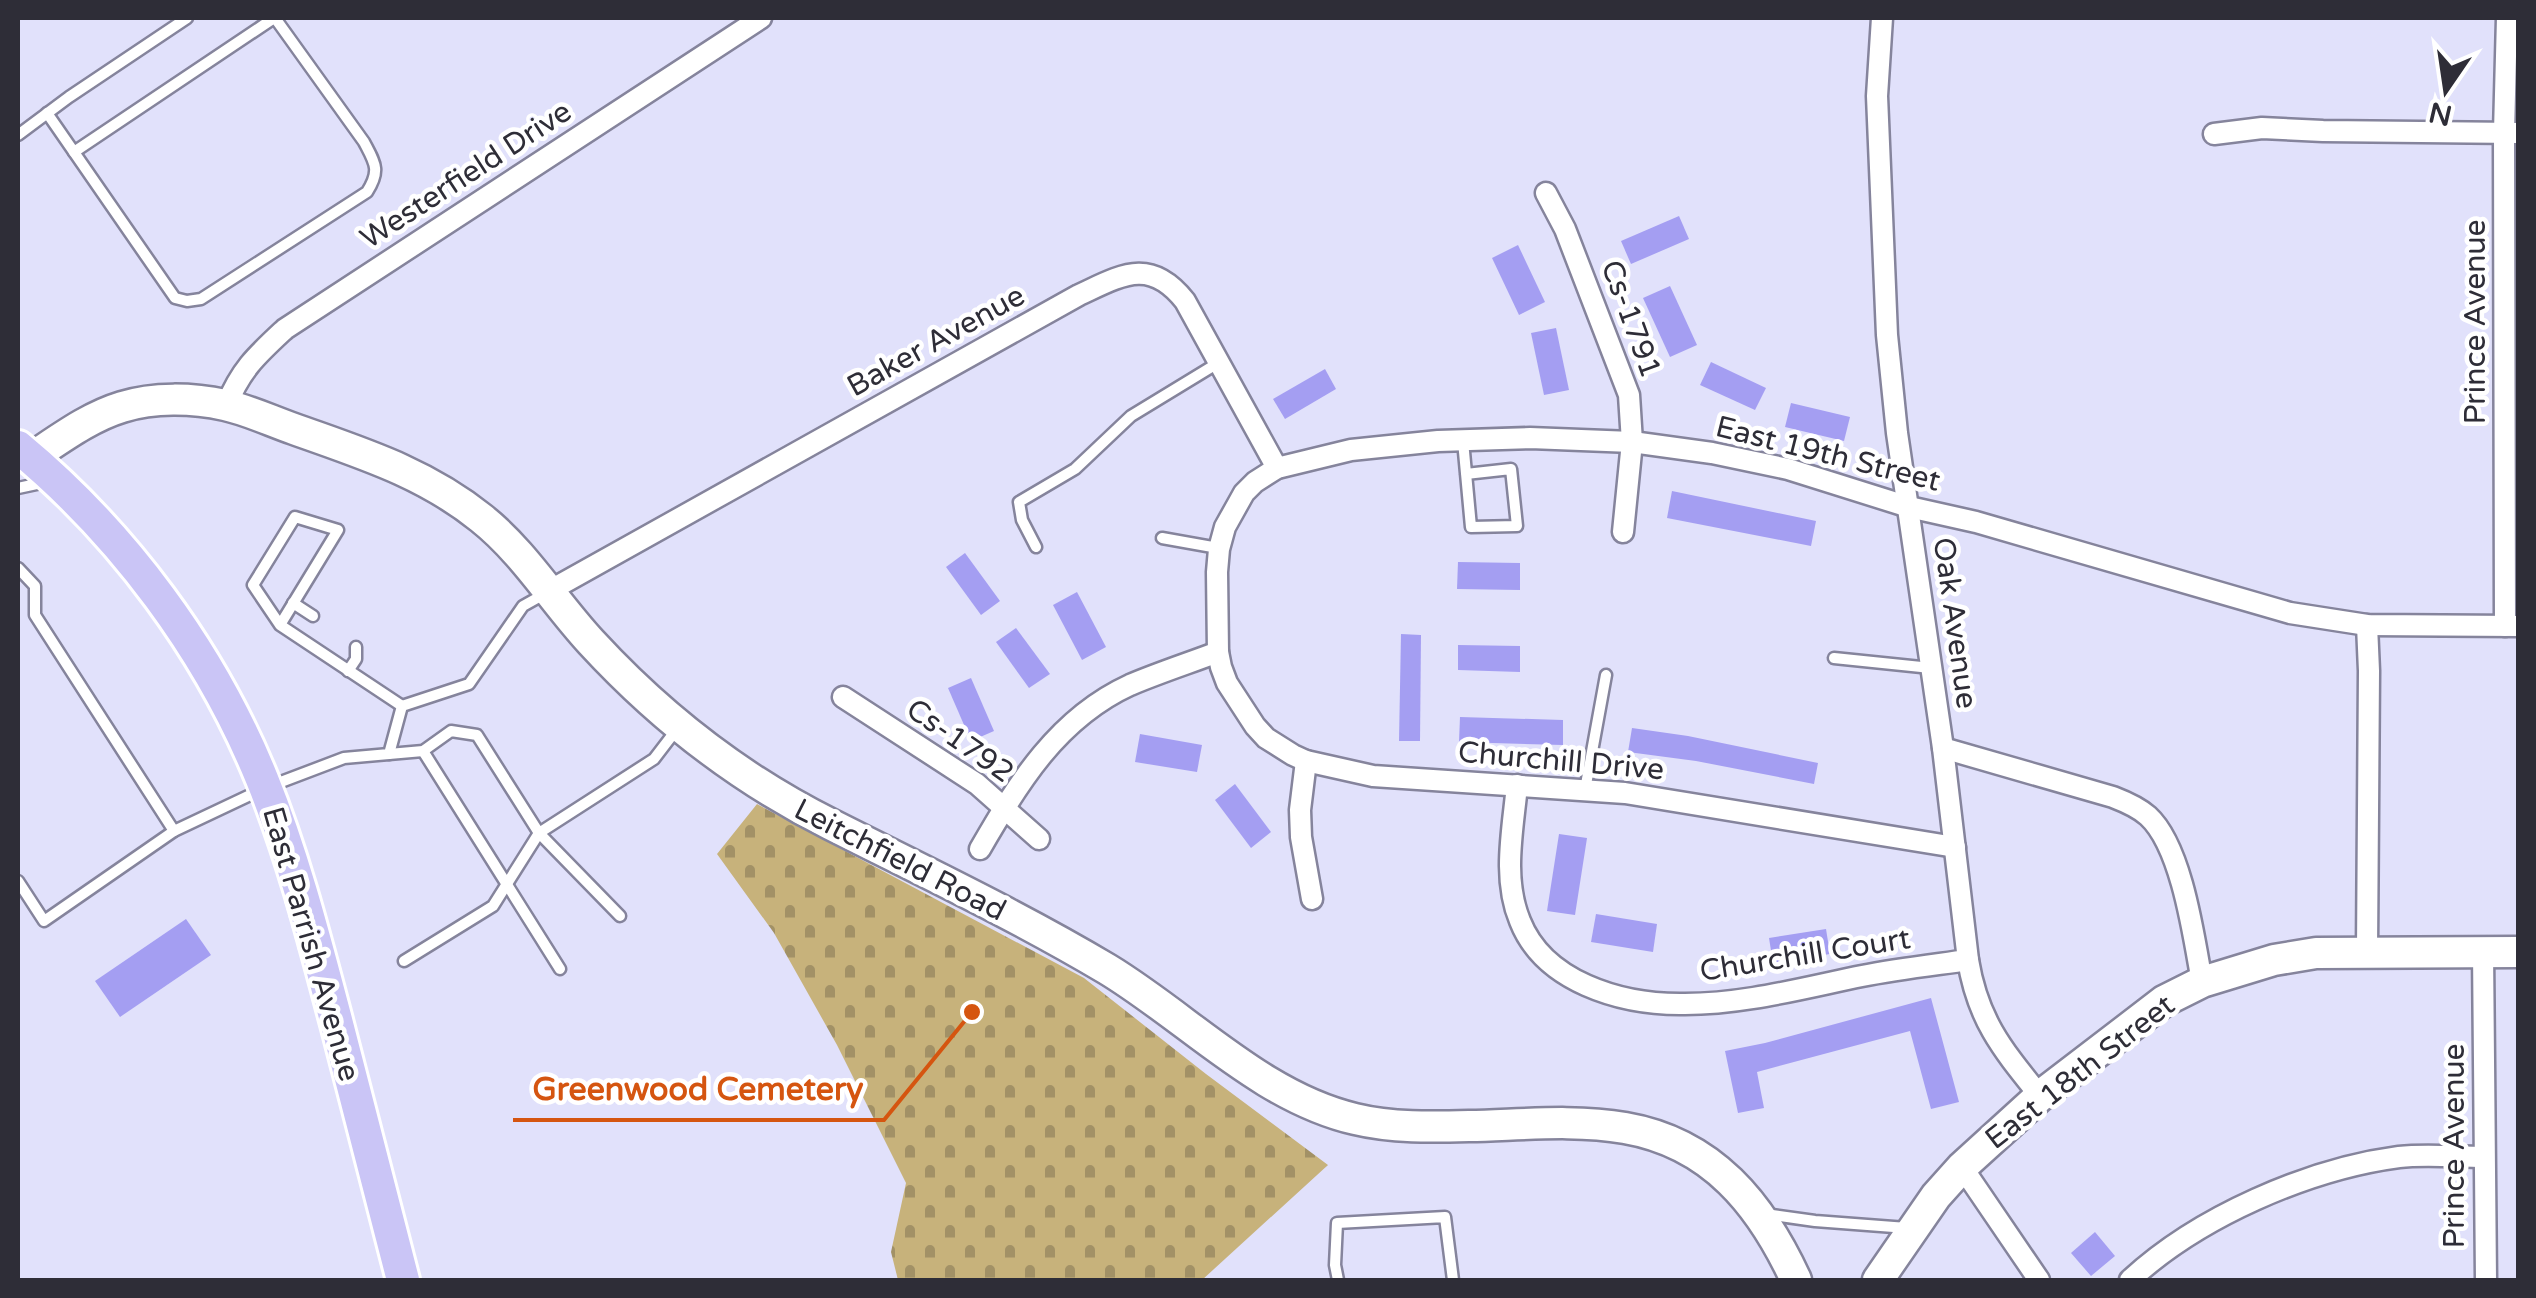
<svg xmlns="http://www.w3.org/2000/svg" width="2536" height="1298" font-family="'Varela Round',sans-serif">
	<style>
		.cemetery { fill: url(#cemetery-stones) }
		.building { fill: #a49ef2 }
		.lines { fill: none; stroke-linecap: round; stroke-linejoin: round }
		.lane-casing { stroke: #85849c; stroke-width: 15 }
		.street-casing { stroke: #85849c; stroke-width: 25 }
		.secondary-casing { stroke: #85849c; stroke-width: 35 }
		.primary-casing { stroke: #fff; stroke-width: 38 }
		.lane { stroke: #fff; stroke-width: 10 }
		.street { stroke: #fff; stroke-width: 20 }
		.secondary { stroke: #fff; stroke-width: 30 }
		.primary { stroke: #cac5f6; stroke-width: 32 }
		.labels { text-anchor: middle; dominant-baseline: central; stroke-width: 9; stroke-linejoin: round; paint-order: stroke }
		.street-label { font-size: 30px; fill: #2e2d37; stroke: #fff }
		.leader { fill: none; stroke: #d55510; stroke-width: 4 }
		.callout-dot { fill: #d55510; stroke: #fff; stroke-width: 4 }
		.callout-label { font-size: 32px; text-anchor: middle; font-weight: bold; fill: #d55510; stroke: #fff; stroke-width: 9; stroke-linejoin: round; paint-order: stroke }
	</style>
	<defs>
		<pattern id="cemetery-stones" width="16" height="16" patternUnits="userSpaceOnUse" patternTransform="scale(2.5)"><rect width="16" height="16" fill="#c7b27b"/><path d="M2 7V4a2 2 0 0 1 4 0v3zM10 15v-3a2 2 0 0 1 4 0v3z" fill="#a29166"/></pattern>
	</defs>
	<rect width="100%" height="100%" fill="#e1e1fb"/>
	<polygon class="cemetery" points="757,804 1084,978 1206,1074 1328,1165 1202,1280 898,1280 891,1252 906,1183 837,1045 774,933 717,854"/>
	<g class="building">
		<polygon points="1679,216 1689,239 1631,264 1621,241"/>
		<polygon points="1518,245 1545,302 1519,315 1492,258"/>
		<polygon points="1670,286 1697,345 1670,357 1643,298"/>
		<polygon points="1556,328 1569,390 1544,395 1531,333"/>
		<polygon points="1711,362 1766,388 1755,410 1700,385"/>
		<polygon points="1325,369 1336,389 1285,419 1273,399"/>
		<polygon points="1791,403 1850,417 1844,441 1785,427"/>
		<polygon points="1672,491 1816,521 1811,546 1667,518"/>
		<polygon points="965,553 1000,601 981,615 946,567"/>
		<polygon points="1458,562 1520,563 1520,590 1457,589"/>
		<polygon points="1077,592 1106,647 1082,660 1053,605"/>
		<polygon points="1016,628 1050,674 1029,688 996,642"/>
		<polygon points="1401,634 1421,635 1420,741 1399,741"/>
		<polygon points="1458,645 1520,646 1520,672 1458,670"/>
		<polygon points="971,678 994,731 971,741 948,688"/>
		<polygon points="1460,717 1563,720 1563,745 1459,742"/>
		<polygon points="1632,728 1688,736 1818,763 1814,784 1696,761 1628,752"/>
		<polygon points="1140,734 1202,745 1197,772 1135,762"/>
		<polygon points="1235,784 1271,832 1251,848 1215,800"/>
		<polygon points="1559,834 1587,838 1575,915 1547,911"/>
		<polygon points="1596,914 1657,924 1653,952 1591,942"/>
		<polygon points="186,919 211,955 120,1017 95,981"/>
		<polygon points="1826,929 1830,954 1773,963 1769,938"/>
		<polygon points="1931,998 1959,1102 1931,1109 1910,1031 1757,1072 1764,1108 1738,1113 1725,1051 1765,1043"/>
		<polygon points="2095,1232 2115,1256 2091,1276 2071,1253"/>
	</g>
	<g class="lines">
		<defs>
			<g id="lane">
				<path d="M47,113L175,298L187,301L201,299L367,192C381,170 375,163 364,142L275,18"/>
				<polyline points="18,135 69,97 187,18"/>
				<polyline points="74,152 274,18"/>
				<polyline points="1463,441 1471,527 1517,526 1511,469 1466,474"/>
				<polyline points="18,488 46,482"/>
				<polyline points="1162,538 1218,548"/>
				<polyline points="1036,547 1022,520 1019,502 1075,469 1131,416 1218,363"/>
				<polyline points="18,568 35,586 35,615 174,831"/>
				<polyline points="293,603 313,616"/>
				<polyline points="280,625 338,530 295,517 253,585 280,625 402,706"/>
				<polyline points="1834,658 1931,668"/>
				<polyline points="348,671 356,659 356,647"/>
				<polyline points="423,751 560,969"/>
				<polyline points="389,754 423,751 451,731 477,735 539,833 654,759 677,729"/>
				<polyline points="1585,790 1606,675"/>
				<polyline points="18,881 44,921 174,831 265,788 344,758 389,754 402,706 469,684 523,606 548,592"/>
				<polyline points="404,961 493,906 539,833 620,916"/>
				<polyline points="1765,1214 1815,1221 1907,1228"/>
				<polyline points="1338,1280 1335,1265 1337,1223 1445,1217 1453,1280"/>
			</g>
			<g id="street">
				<path d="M1882,18L1877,96L1887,335L1897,433L1943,748L1968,960C1978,1021 2003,1050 2040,1096"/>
				<polyline points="2214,134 2262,128 2323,131 2518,133"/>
				<polyline points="1546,193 1565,229 1629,395 1632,442 1623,532"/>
				<path d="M226,406C241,369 257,355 285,329L761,18"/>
				<path d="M549,591L1079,295C1122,275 1150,257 1185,301L1277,468"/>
				<polyline points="2505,626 2504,132 2507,18"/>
				<polyline points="843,697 977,784 1039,839"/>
				<path d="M1943,748L2113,797C2126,802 2138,807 2148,816C2182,847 2194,938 2202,982"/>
				<polyline points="1306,761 1300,810 1301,837 1312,899"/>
				<path d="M1517,785C1513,829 1502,878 1520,921C1544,982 1620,1004 1680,1004C1741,1005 1803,988 1862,976C1897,969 1933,965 1968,960"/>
				<polyline points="1955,847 1625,793 1373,776 1306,761 1293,755 1266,738 1255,726 1227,683 1221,667 1218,652 1217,572 1219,549 1225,527 1244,493 1255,482 1277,468 1351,450 1438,441 1530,438 1632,442 1712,453 1788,469 1909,507 1976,522 2290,613 2367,625 2518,626"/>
				<path d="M980,849C1018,783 1058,718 1130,685C1158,673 1189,663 1218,652"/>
				<polyline points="2367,951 2369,671 2367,625"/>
				<polyline points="2483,951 2486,1280"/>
				<polyline points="1962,1167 2039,1280"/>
				<path d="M2130,1280C2198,1217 2308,1169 2399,1157C2427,1154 2456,1157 2484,1157"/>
			</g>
			<g id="secondary">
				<path d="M31,458C60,439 89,417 122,407C154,397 192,398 225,405C248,410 271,421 294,429C361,453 424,472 481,518C524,552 554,602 591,642C661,718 738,778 830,824C923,871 1018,916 1107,969C1188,1018 1261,1097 1355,1119C1392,1128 1432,1127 1469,1126C1520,1125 1575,1119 1625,1128C1712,1143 1761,1204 1796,1280"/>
				<polyline points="1878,1280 1936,1196 1962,1167 2040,1096 2164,1001 2202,982 2274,960 2316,953 2518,952"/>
			</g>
			<path id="primary" d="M18,447C123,534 210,651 262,779C294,858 315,941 337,1024C359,1110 381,1195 403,1280"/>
		</defs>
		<use href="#lane" class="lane-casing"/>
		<use href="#street" class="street-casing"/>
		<use href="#secondary" class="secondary-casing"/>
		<use href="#primary" class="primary-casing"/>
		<use href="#lane" class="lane"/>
		<use href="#street" class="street"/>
		<use href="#secondary" class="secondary"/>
		<use href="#primary" class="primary"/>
	</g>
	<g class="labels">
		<g class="street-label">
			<text transform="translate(466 175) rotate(-33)">Westerfield Drive</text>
			<text transform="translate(1631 319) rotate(70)">Cs-1791</text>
			<text transform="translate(2475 322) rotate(-90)">Prince Avenue</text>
			<text transform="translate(936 341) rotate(-29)">Baker Avenue</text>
			<text transform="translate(1828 454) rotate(14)">East 19th Street</text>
			<text transform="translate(1955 623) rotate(82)">Oak Avenue</text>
			<text transform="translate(960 741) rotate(35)">Cs-1792</text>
			<text transform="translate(1561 761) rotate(5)">Churchill Drive</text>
			<text transform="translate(900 860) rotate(27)">Leitchfield Road</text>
			<text transform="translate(311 944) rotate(74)">East Parrish Avenue</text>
			<text transform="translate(1805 955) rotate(-9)">Churchill Court</text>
			<text transform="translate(2080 1072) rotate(-38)">East 18th Street</text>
			<text transform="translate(2454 1146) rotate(-90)">Prince Avenue</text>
		</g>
	</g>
	<path class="leader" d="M972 1012L884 1120H513"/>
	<circle class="callout-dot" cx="972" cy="1012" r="10"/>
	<g class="callout-label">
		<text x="698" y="1100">Greenwood Cemetery</text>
	</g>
	<rect width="2536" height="1298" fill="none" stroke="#2e2d37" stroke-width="40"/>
	<g transform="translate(2446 90) rotate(193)" stroke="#ffffff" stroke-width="8" paint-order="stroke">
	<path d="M0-8L18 38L0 25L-18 38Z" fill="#2e2d37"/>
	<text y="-15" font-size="28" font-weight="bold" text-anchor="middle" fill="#2e2d37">N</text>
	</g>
</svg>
